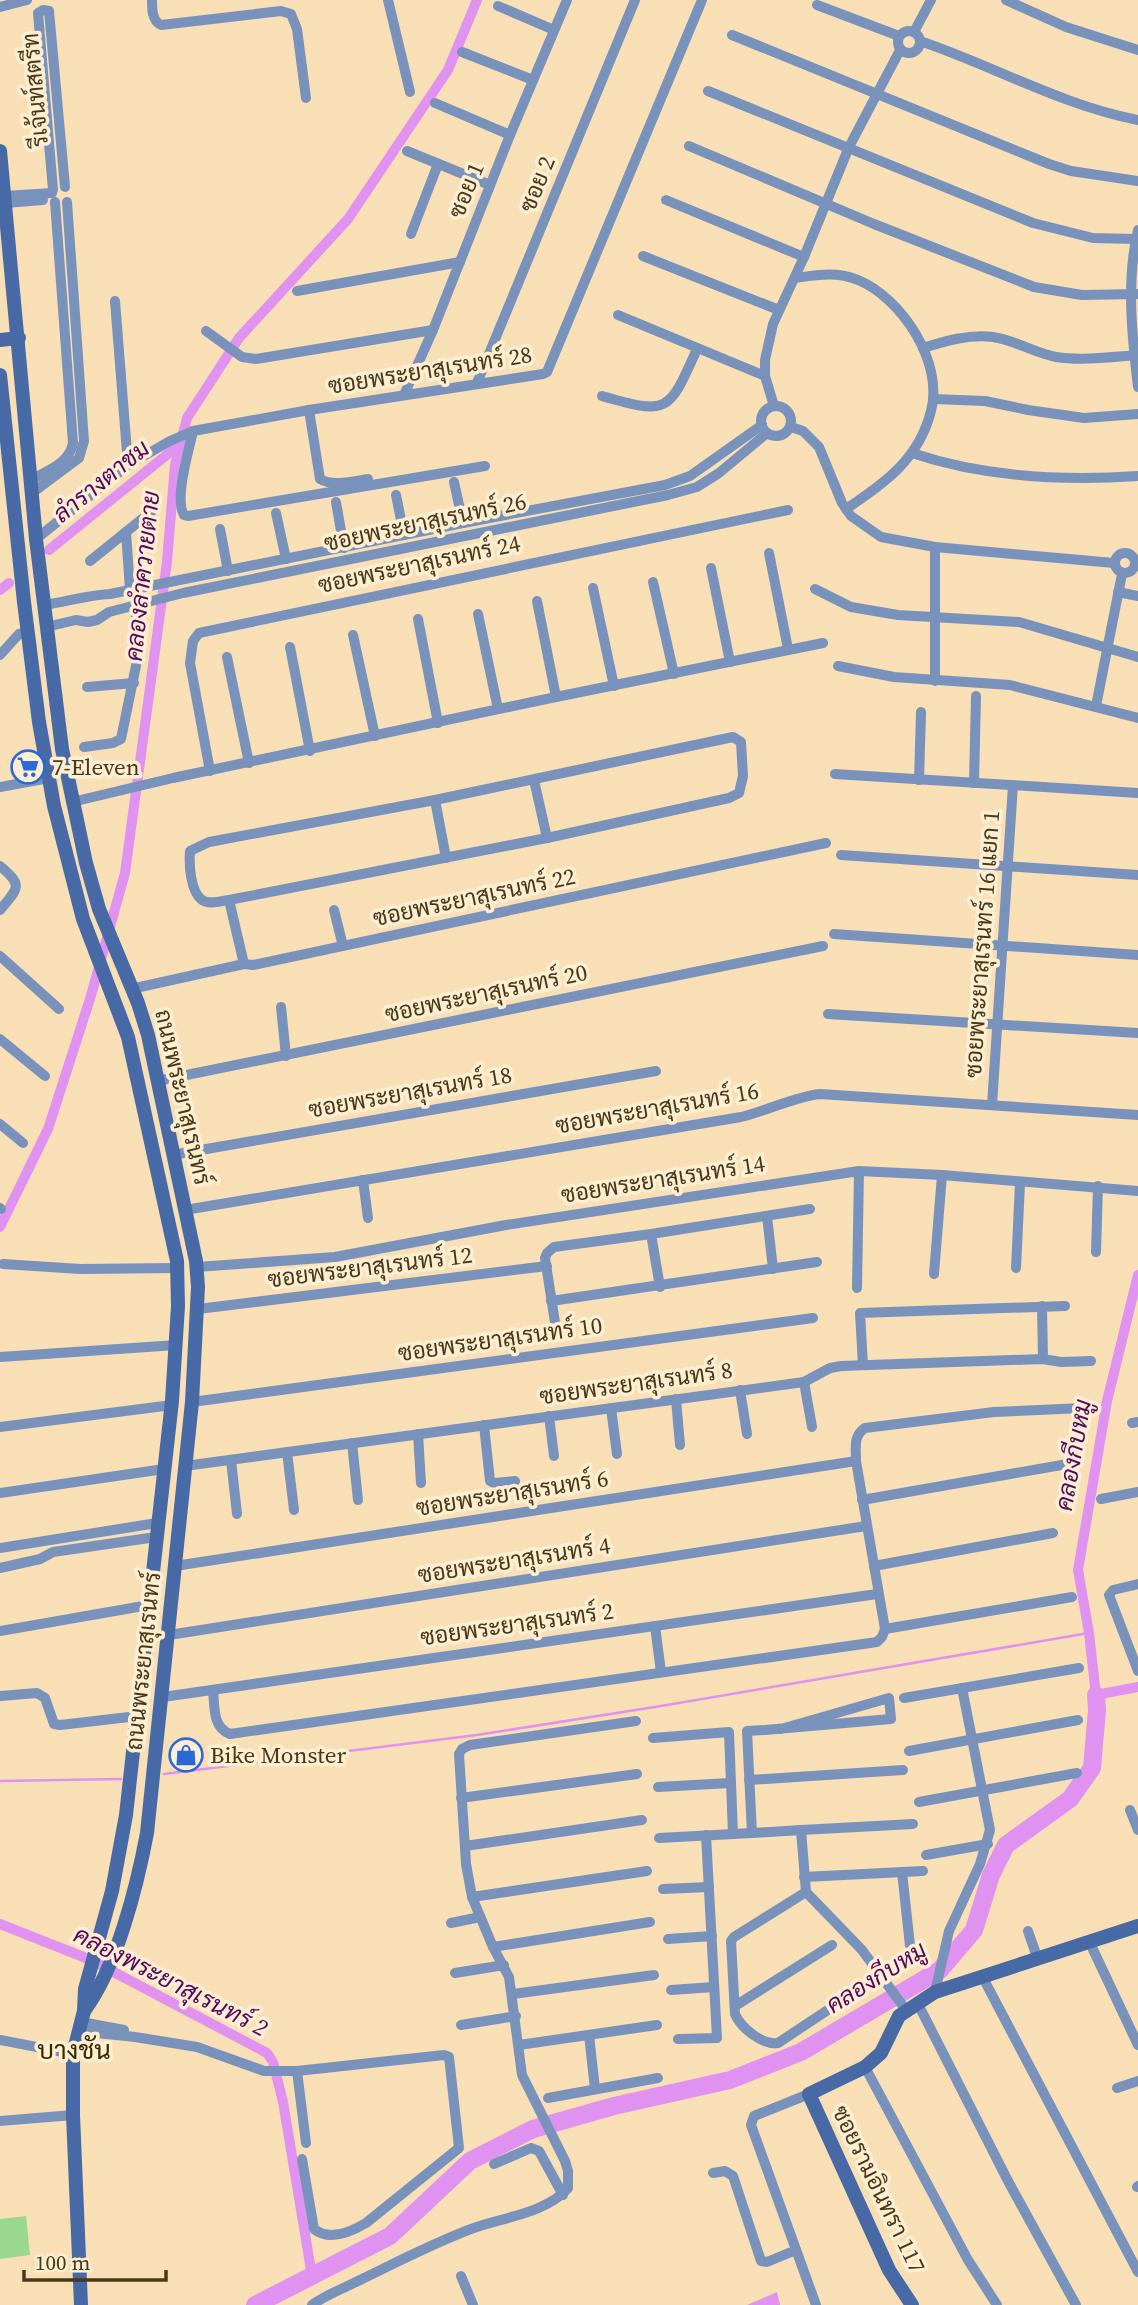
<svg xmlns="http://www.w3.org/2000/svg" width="1138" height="2305" font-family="'Source Serif 4',Sarabun,serif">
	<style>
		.green { fill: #99d88e }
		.water { fill: #df92ef }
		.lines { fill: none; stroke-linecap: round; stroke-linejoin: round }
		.stream { stroke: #df92ef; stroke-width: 2.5 }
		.canal { stroke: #df92ef; stroke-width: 10 }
		.river { stroke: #df92ef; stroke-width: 18 }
		.street { stroke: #7992bc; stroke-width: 10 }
		.secondary { stroke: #476aa6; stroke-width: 14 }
		.labels { text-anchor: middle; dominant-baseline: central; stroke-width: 7; stroke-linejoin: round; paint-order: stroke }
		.street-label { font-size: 23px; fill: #483819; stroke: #feeed2 }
		.poi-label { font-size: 23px; fill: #483819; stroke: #feeed2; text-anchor: start }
		.water-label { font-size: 24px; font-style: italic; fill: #530860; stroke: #feeed2 }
		.quarter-label { font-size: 26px; fill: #3c2900; stroke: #feeed2 }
	</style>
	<rect width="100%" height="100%" fill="#f8dfb5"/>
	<polygon class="green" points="26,2216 30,2255 0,2259 0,2219"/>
	<polygon class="water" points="777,2292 780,2305 747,2305"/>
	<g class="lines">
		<g class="stream">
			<polyline points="164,1774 477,1735 661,1706 1089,1633"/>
			<polyline points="0,1781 121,1779"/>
		</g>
		<g class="canal">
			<polyline points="49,550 179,445"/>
			<polyline points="0,590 9,583"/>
			<polyline points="0,1227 48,1129 90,999 125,873 167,562 175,465 187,418 239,338 348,219 448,70 477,0"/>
			<polyline points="1138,1275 1107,1401 1078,1570 1089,1633 1096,1695 1138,1687"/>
			<polyline points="0,1924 91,1960 267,2053 273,2062 283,2102 312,2276"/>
		</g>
		<polyline class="river" points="255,2305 390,2236 470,2161 533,2129 614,2106 730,2080 801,2052 940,1970 974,1930 991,1875 1006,1845 1070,1799 1092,1768 1097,1710 1096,1695"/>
		<g class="street">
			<path d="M152,0C152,9 152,21 161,25L281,11L291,14L297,29L306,98"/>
			<polyline points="388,0 410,92"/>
			<polyline points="1006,0 1066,27 1138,50"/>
			<polyline points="817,5 899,36"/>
			<polyline points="498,6 554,30"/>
			<polyline points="0,7 27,0"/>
			<circle cx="909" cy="42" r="11"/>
			<polyline points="914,32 931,0"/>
			<polyline points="732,35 1049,164 1071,171 1138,181"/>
			<path d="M920,41C994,66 1061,105 1138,120"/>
			<polyline points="462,52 533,80"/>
			<polyline points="708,91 1033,223 1093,238 1136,239"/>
			<polyline points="435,103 510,135"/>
			<polyline points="689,146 874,224 1034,287 1082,295 1138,294"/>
			<polyline points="407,151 490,185"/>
			<polyline points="53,190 38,13 43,10 49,11 65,187"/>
			<polyline points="5,196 52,193"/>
			<polyline points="666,200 804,257"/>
			<polyline points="6,203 43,200"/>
			<path d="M1138,230C1126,280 1132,336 1138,387"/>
			<polyline points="411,234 438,164"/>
			<polyline points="643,256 779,310"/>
			<path d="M795,278C816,275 837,271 858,280C902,298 944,363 931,411C919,459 885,483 846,509"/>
			<polyline points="297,291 460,262"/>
			<polyline points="115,301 128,465"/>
			<polyline points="618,315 765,376"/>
			<polyline points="206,331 242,357 256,359 433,330"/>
			<path d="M923,348C945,341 969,334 993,337C1015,340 1034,353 1056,357C1082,361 1111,357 1138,355"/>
			<polyline points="477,383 635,0"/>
			<polyline points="404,395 433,330 510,135 567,0"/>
			<path d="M602,396C670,416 669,411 697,349"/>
			<polyline points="934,399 985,401 1028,410 1084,418 1138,414"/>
			<circle cx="776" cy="421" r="15"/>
			<polyline points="774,406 765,376 765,360 773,324 804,257 849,147 900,50"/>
			<path d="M309,410L320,479C333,487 354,481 368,479"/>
			<polyline points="791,427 803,431 819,447 842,503 851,516 881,537 935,547 1114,563"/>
			<path d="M193,431C189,450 174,499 184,515L188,516L485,466"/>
			<path d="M912,453C983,477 1064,481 1138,476"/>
			<path d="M31,480C48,470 69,464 73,443L55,202"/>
			<polyline points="454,482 463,523"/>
			<polyline points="32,493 79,458 84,441 67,202"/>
			<polyline points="396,495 404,535"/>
			<polyline points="336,502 344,548"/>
			<polyline points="276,513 286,559"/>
			<polyline points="220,529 228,571"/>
			<polyline points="126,532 130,590"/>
			<polyline points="36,539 128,465 170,441 193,431 309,410 543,374 547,372 702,0"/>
			<polyline points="935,547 935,681"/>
			<circle cx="1125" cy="563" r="10"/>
			<polyline points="769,553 788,649"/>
			<polyline points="90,561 152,511"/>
			<polyline points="711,568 730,662"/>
			<polyline points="653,582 674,674"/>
			<polyline points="593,588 614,686"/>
			<polyline points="815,589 851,607 898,615 1019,622 1138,657"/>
			<polyline points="1118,592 1138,596"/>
			<polyline points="537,601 556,697"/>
			<path d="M44,605C66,602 87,595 110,594L463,523L665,485L690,476L762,425"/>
			<polyline points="478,614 498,709"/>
			<polyline points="418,619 438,723"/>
			<polyline points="46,627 76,620 88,622 97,620 109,612 183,593 668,495 697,487 719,473 767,433"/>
			<polyline points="353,635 375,736"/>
			<polyline points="290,647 310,751"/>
			<polyline points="0,655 19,634 28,632"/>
			<polyline points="227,657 249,763"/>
			<polyline points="838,666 894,677 1010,685 1138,718"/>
			<polyline points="87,687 134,683"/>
			<polyline points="1096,706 1122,574"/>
			<path d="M733,737L741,742L743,776L739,793L729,798L547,838L229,900C221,901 209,905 202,900C190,891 189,864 190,851L209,842L435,800Z"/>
			<polyline points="84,747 113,743 121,739 139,651 135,605"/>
			<polyline points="210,771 190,663 193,641 199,633 788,510"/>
			<polyline points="835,774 1138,793"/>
			<polyline points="534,780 547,838"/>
			<polyline points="919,780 921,712"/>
			<polyline points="974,783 976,696"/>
			<polyline points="0,787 49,778"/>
			<polyline points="435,800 446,858"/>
			<polyline points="72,802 173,778 556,697 823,643"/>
			<polyline points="841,855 1138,875"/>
			<path d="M0,866C24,886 18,888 0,910"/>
			<polyline points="229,900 244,964"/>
			<polyline points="334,910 343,946"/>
			<polyline points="834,934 1138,955"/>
			<polyline points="0,956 59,1009"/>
			<polyline points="131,989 244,964 253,965 826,843"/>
			<polyline points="281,1007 286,1056"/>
			<polyline points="828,1014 1138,1033"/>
			<polyline points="0,1039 45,1076"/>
			<polyline points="157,1081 823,946"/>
			<polyline points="992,1105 1013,785"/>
			<polyline points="0,1124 23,1143"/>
			<polyline points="172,1155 656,1071"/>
			<polyline points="363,1180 368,1218"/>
			<polyline points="0,1208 1,1209"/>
			<path d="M185,1210L741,1117C767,1111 793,1097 820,1094L1138,1115"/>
			<polyline points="767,1216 773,1269"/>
			<polyline points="651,1234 660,1287"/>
			<polyline points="1096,1252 1098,1186"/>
			<polyline points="3,1264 80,1269 177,1268"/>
			<polyline points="197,1267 335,1257 506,1225 859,1171 942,1175 1138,1191"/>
			<polyline points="1016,1268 1020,1183"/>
			<polyline points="934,1274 942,1175"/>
			<polyline points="857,1288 859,1171"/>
			<polyline points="551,1301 817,1262"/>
			<polyline points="1042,1306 1043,1359"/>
			<polyline points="198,1309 547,1266"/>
			<polyline points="556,1329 545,1258 547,1253 554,1247 651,1234 810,1209"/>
			<polyline points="0,1357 177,1345"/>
			<polyline points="863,1365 860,1313 1065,1306"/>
			<polyline points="804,1382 812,1427"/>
			<polyline points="740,1390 747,1434"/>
			<polyline points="676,1399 680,1445"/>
			<polyline points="192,1402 813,1318"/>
			<polyline points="611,1408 617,1454"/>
			<polyline points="549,1416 554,1456"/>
			<polyline points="1132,1423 1138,1422"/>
			<polyline points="484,1425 490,1481 494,1483 515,1481"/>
			<polyline points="0,1427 172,1405"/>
			<polyline points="418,1434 421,1483"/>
			<polyline points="352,1443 358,1500"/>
			<polyline points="287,1452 294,1510"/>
			<polyline points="231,1460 237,1514"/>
			<polyline points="185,1466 804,1382 830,1368 841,1366 1043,1359 1061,1362 1091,1361"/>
			<polyline points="0,1493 164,1469"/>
			<polyline points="1101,1499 1138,1492"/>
			<polyline points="862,1500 1073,1463"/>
			<polyline points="0,1548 157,1523"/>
			<polyline points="175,1566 856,1461"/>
			<polyline points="874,1566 1053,1533"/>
			<polyline points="0,1568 40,1559 53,1552 156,1537"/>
			<polyline points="1138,1584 1113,1590 1109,1595 1138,1671"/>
			<polyline points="655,1626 661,1672"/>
			<polyline points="885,1629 1072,1597"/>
			<polyline points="0,1631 149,1605"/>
			<polyline points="169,1635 866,1526"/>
			<path d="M213,1690C215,1707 212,1727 230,1734L877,1642L882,1637L885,1629L856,1461C856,1447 853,1436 865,1428L994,1412L1083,1408"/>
			<polyline points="0,1696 37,1693 45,1698 54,1724 60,1725 138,1716"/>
			<polyline points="163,1697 877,1594"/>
			<polyline points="904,1698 1079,1668"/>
			<polyline points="781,1729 889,1698 891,1719 765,1730 747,1731 752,1833 801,1830 806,1892 862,1950 906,2010"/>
			<polyline points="653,1738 729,1732 733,1834"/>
			<polyline points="909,1751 1078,1720"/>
			<polyline points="749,1780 903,1770"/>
			<polyline points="658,1787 730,1783"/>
			<polyline points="461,1798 637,1774"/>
			<polyline points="919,1802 1077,1773"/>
			<polyline points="1130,1810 1138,1830"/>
			<polyline points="801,1830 913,1824"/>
			<polyline points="659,1838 752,1833"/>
			<polyline points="465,1846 642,1820"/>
			<polyline points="926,1855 988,1844"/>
			<polyline points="902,1872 911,1955"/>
			<polyline points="804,1877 923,1871"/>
			<polyline points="663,1889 709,1887"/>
			<path d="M806,1892L734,1937L731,1941L735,2014C741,2028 762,2045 778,2043L861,1988"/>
			<polyline points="472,1897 647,1871"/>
			<polyline points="451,1923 480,1917"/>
			<polyline points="1028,1931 1037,1957"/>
			<polyline points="668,1939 712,1936"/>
			<polyline points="1089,1941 1138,2045"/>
			<polyline points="493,1947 650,1922"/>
			<polyline points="455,1973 504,1965"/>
			<polyline points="982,1976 1138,2272"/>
			<polyline points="671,1990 714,1987"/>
			<polyline points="935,1992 949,1931 980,1864 990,1830 962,1688"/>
			<polyline points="513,1994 654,1975"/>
			<polyline points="917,2002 1008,2181 1076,2305"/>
			<polyline points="735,2006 832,1945"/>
			<polyline points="81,2022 124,2030"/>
			<polyline points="461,2025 516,2016"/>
			<polyline points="78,2031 135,2037 197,2047 264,2071 297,2071"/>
			<polyline points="589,2035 595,2089"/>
			<polyline points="678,2039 717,2038 706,1835"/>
			<polyline points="0,2040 73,2054"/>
			<polyline points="519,2045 657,2025"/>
			<polyline points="865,2067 968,2260 997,2305"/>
			<polyline points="1117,2088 1138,2081"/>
			<polyline points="809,2094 754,2116 751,2125 816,2305"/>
			<polyline points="548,2098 658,2078"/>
			<polyline points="0,2121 73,2115"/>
			<path d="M302,2159L314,2229C329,2241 351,2232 366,2223L459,2148L449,2057L444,2055L297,2071L306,2143"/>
			<polyline points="494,2164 531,2148 539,2151 563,2195"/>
			<polyline points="713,2173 725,2171 733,2176 761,2261 767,2262 796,2250"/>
			<polyline points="1137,2187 1138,2186"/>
			<polyline points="461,2276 473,2305"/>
			<path d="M312,2305C327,2294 347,2287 364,2278C399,2261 434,2243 471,2229C500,2218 547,2213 568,2188V2171L565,2161L522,2075L509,1977L493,1947L472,1897L466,1864L459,1754L462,1749L470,1745L636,1721"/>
		</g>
		<g class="secondary">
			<path d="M0,151L36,539L62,749L86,863L99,909L138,1003L148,1035L196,1261L198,1287L192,1402L147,1833C137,1886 117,1967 84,2011"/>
			<polyline points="0,340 19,338"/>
			<polyline points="0,375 24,602 39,722 54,806 83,919 128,1037 177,1261 178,1306 172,1401 126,1815 112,1891 85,1989 84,2011 73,2054 73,2115 81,2305"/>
			<polyline points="912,2305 889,2270 809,2094 865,2067 881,2053 899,2016 935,1992 1138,1926"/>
		</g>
	</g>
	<defs>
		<symbol id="supermarket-ring" viewBox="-11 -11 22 22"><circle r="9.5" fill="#feeed2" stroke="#2a69d6" stroke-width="1.5"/><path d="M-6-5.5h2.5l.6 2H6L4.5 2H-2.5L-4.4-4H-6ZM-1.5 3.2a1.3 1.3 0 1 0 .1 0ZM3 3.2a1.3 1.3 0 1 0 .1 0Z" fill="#2a69d6"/></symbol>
		<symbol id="shop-ring" viewBox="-11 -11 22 22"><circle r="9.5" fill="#feeed2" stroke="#2a69d6" stroke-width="1.5"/><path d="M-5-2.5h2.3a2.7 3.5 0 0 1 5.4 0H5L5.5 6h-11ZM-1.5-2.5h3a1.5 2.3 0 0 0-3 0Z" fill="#2a69d6"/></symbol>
	</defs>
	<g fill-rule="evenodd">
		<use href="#supermarket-ring" x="9" y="748" width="38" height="38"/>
		<use href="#shop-ring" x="167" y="1736" width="38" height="38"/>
	</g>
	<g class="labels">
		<g class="street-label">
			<text transform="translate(35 90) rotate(-95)">รีเจ้นท์สตรีท</text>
			<text transform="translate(537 184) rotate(-68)">ซอย 2</text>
			<text transform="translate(466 190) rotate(-68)">ซอย 1</text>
			<text transform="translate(430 370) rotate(-9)">ซอยพระยาสุเรนทร์ 28</text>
			<text transform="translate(425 522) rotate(-12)">ซอยพระยาสุเรนทร์ 26</text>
			<text transform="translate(419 564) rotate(-12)">ซอยพระยาสุเรนทร์ 24</text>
			<text transform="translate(474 897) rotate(-12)">ซอยพระยาสุเรนทร์ 22</text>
			<text transform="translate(982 944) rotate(-86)">ซอยพระยาสุเรนทร์ 16 แยก 1</text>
			<text transform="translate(486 993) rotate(-12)">ซอยพระยาสุเรนทร์ 20</text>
			<text transform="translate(410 1092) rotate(-10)">ซอยพระยาสุเรนทร์ 18</text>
			<text transform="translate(183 1097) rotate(77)">ถนนพระยาสุเรนทร์</text>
			<text transform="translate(657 1108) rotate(-10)">ซอยพระยาสุเรนทร์ 16</text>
			<text transform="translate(663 1179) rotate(-9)">ซอยพระยาสุเรนทร์ 14</text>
			<text transform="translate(370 1267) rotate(-7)">ซอยพระยาสุเรนทร์ 12</text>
			<text transform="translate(500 1339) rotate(-8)">ซอยพระยาสุเรนทร์ 10</text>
			<text transform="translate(636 1383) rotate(-8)">ซอยพระยาสุเรนทร์ 8</text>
			<text transform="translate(512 1493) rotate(-9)">ซอยพระยาสุเรนทร์ 6</text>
			<text transform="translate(514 1560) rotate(-9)">ซอยพระยาสุเรนทร์ 4</text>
			<text transform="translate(517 1624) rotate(-8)">ซอยพระยาสุเรนทร์ 2</text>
			<text transform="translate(143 1661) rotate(-84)">ถนนพระยาสุเรนทร์</text>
			<text transform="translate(879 2189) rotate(64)">ซอยรามอินทรา 117</text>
		</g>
		<g class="poi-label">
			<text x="52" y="767">7-Eleven</text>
			<text x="210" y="1755">Bike Monster</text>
		</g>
		<g class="water-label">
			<text transform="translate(101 481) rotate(-39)">ลำรางตาชม</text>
			<text transform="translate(142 576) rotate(-84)">คลองลำควายตาย</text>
			<text transform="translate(1073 1455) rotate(-80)">คลองกีบหมู</text>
			<text transform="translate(876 1977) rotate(-32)">คลองกีบหมู</text>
			<text transform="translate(171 1981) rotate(27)">คลองพระยาสุเรนทร์ 2</text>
		</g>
		<g class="quarter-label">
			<text x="74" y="2050">บางชัน</text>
		</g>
	</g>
	<path d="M24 2270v10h142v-10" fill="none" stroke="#483819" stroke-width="3.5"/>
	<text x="35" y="2270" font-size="21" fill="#483819" stroke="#feeed2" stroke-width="5" paint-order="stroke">100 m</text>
</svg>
